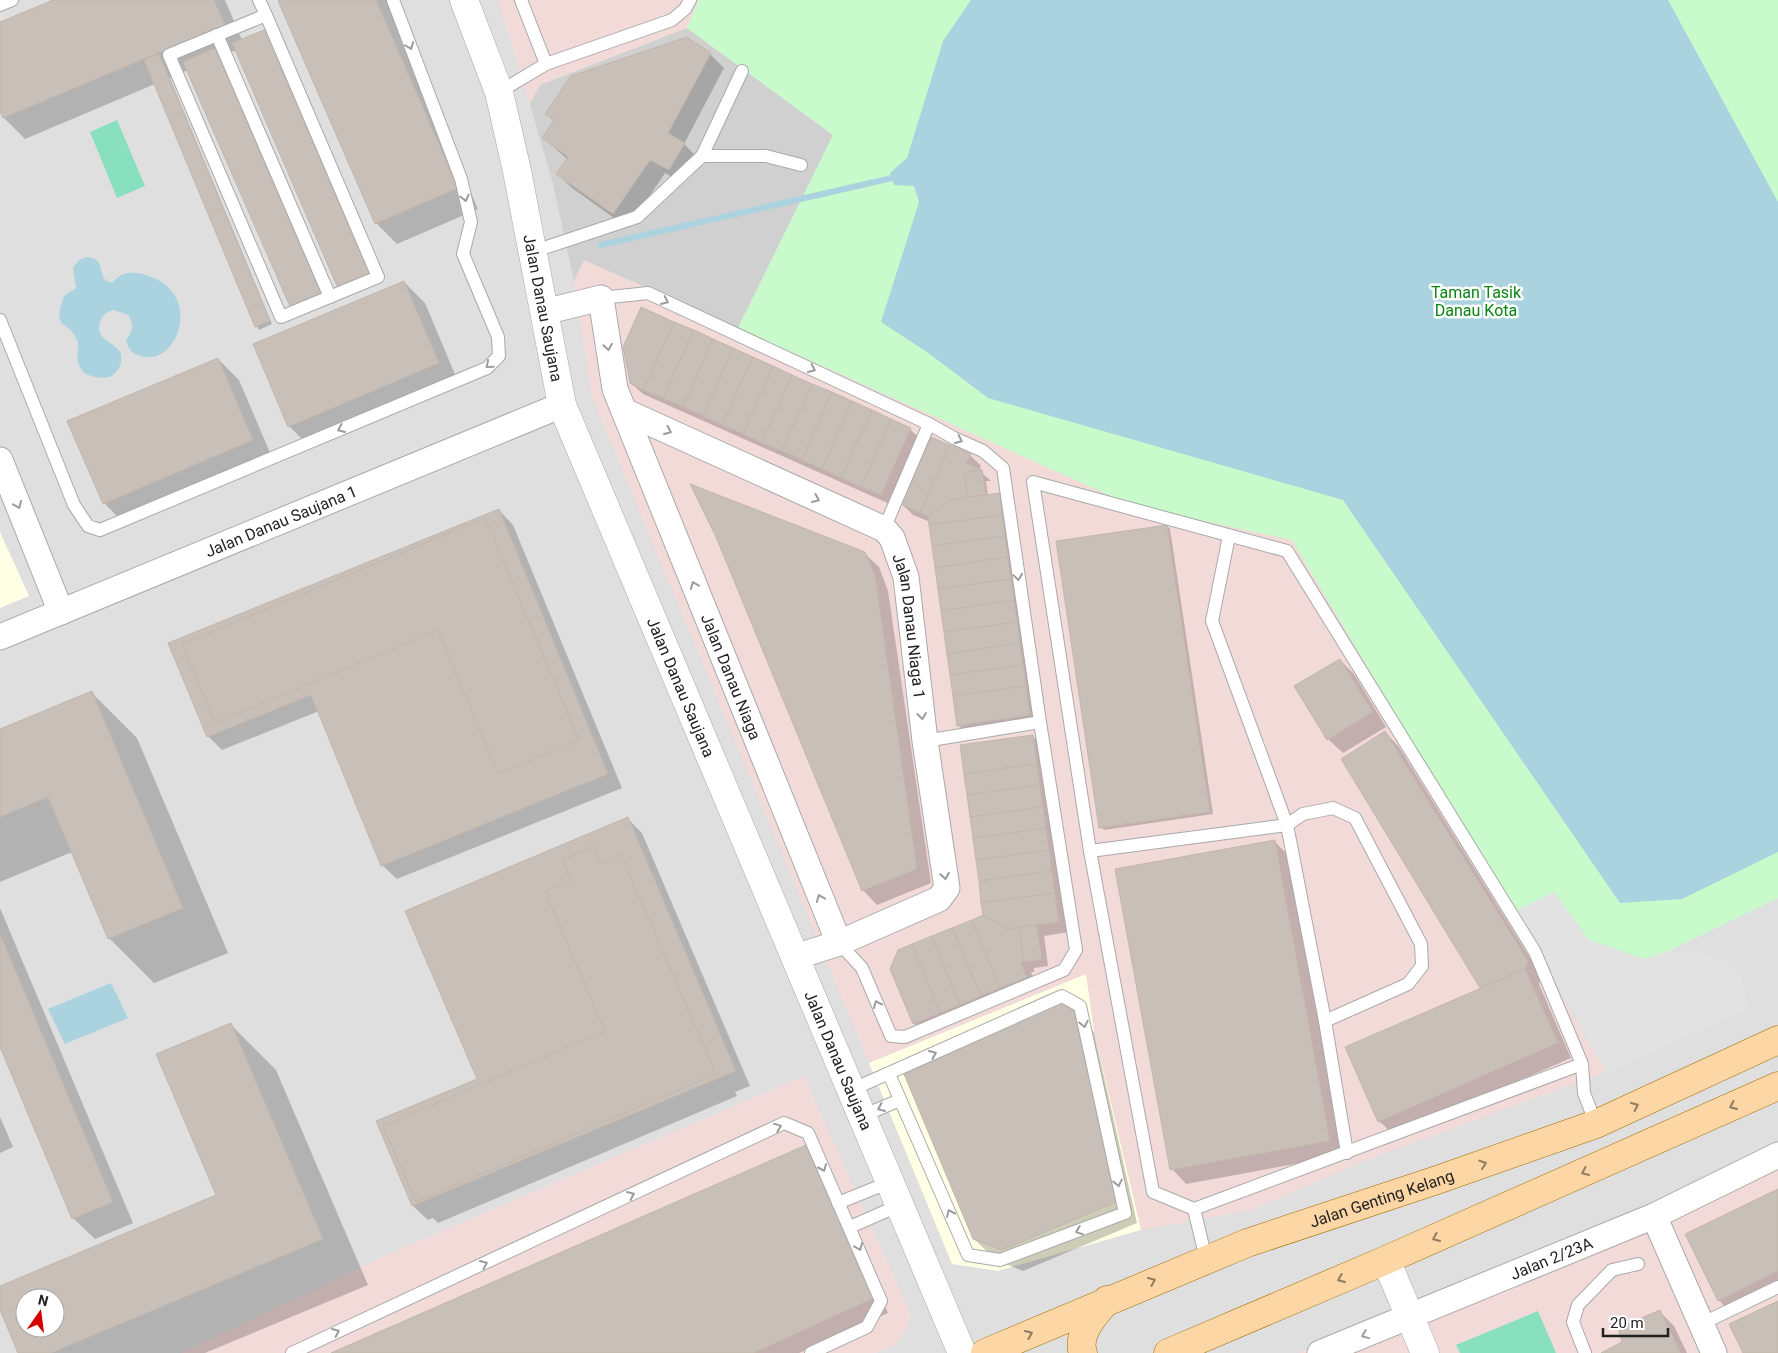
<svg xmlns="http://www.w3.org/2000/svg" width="1778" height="1353" font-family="Roboto,sans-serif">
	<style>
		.residential { fill: #e0dfdf; fill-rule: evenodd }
		.commercial { fill: #f2dad9 }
		.education { fill: #ffffe5 }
		.religious { fill: #d0d0d0 }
		.park { fill: #c8facc }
		.pitch { fill: #88e0be }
		.parking { fill: #e2e2e2 }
		.water { fill: #aad3df }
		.shadow { fill: #0003; fill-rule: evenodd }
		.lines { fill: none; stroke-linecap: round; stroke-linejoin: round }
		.stream { stroke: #aad3df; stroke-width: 6 }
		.building { fill: #c7bfb8; stroke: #c4b6ab; fill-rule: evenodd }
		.service-casing { stroke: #a9a9a9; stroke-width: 14 }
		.minor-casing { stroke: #a9a9a9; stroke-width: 27 }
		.tertiary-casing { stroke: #a9a9a9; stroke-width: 29 }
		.primary-casing { stroke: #a06b00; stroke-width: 29 }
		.service { stroke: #fff; stroke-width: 12 }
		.minor { stroke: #fff; stroke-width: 25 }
		.tertiary { stroke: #fff; stroke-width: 28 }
		.primary { stroke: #fcd6a4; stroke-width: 28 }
		.oneway { stroke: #9c9c9c }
		.oneway2 { stroke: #8f7c63 }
		.labels { text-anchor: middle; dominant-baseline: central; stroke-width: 5; stroke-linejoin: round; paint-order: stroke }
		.park-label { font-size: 16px; fill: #0c8416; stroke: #fff }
		.street-label { font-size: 16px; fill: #222; stroke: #fff }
	</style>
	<rect width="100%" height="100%" fill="#f2efe9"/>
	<path class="residential" d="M0,0H1778V1353H0ZM25,1298H55V1328H25Z"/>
	<g class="commercial">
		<polygon points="498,0 699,0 687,28 540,85 530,104"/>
		<polygon points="584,259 1131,505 1292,540 1606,1072 1369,1159 1251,1210 1141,1230 1094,1030 1086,974 869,1063 592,397 574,281"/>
		<polygon points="804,1076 911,1315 906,1331 896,1344 876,1353 181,1353 398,1250"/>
		<polygon points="1778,1143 1778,1353 1298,1353 1648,1206"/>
	</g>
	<g class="education">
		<polygon points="0,532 29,596 0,608"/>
		<polygon points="1086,974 1094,1031 1141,1230 998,1271 952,1264 869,1063"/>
	</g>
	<polygon class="religious" points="687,28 833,135 738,328 584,260 574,281 553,184 530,104 540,85"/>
	<polygon class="park" points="699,0 1778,0 1778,898 1669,951 1644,959 1589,940 1554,892 1513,912 1292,540 1131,505 738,328 833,135 687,28"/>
	<g class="pitch">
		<polygon points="117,120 145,186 117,198 90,132"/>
		<polygon points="1538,1311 1556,1353 1460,1353 1456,1345"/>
	</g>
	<polygon class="parking" points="1554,892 1589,940 1644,959 1669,951 1698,952 1722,960 1740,977 1748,1008 1609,1072 1513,912"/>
	<g class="water">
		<polygon points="971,0 1668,0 1778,202 1778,852 1682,899 1620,903 1343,500 988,398 927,352 881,322 919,202 914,186 894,185 890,173 907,158 943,41"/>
		<path d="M87,257C104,259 99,270 105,280L112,283C121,272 132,270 146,275C206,293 177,368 141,356C132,354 128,349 126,340C133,332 134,324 128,315L114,310C107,311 102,315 100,322C94,341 117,342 121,354C122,358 121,362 120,366C113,382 97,379 84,373C72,357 81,351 77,340C69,319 51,332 64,296L76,288L73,268L79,260Z"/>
		<polygon points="111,983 128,1018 65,1044 48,1009"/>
	</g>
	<g class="shadow">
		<polygon points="56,0 225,0 242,40 263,31 374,283 236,50 220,57 325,301 188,70 170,78 272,324 259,330 155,84 25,139 4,118 0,109 0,24"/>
		<polygon points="283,0 387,0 478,209 397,244 376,223"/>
		<polygon points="710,54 724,68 684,144 699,159 683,183 665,173 628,228 572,188 558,174 568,160 544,138 554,122 547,114"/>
		<polygon points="404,282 425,303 459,384 310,447 289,426"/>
		<polygon points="218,359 239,380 274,462 125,524 104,503"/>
		<polygon points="631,383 910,429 921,440 892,505 643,394"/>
		<polygon points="970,455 981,466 979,470 991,481 986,481 988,496 999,494 1010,505 1041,726 969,736 958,725 930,522 913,515 902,504"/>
		<polygon points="499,510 513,525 622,788 397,879 382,865 319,711 222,750 208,736"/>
		<polygon points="1167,526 1170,529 1213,814 1104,830 1101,827"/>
		<polygon points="864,553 879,567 888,591 931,883 877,905 863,890"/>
		<polygon points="1340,660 1354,674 1386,727 1343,753 1328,739"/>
		<polygon points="91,692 137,738 228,953 154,983 109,938 72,852 0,882 0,730"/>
		<polygon points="1385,732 1399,747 1541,976 1539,984 1571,1058 1394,1135 1379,1121 1482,989 1343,759"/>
		<polygon points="1033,736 1043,747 1069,932 1044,936 1048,966 1034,968 1034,972 1031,972 1037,987 925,1034 914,1023 985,916"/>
		<polygon points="628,819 642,833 750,1086 735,1092 737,1096 438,1223 433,1218 428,1220 413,1206 377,1122 478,1080"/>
		<polygon points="1275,842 1289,856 1344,1155 1186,1184 1172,1169"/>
		<polygon points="0,908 133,1223 95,1239 73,1218 0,1044"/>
		<polygon points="1073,1011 1094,1032 1137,1223 1023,1271 996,1260 974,1239"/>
		<path d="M230,1024L276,1070L368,1285L205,1353H20L0,1307V1287L218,1196ZM25,1298H55V1328H25Z"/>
		<polygon points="0,1117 13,1147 0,1153"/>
		<polygon points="806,1147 820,1161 888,1313 799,1353 334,1353"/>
		<polygon points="1778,1191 1778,1287 1729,1311 1719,1300"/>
		<polygon points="1659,1311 1674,1326 1687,1353 1604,1353 1623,1342"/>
	</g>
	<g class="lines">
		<polyline class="stream" points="601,245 892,178"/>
	</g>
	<g class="building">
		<polygon points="53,0 214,0 225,25 3,118 0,112 0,22"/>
		<polygon points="280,0 376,0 458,188 375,224 278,1"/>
		<polygon points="264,30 372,279 340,293 232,43"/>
		<polygon points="687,37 711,53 668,133 685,143 669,170 650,160 613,214 556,174 568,157 542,138 554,120 545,114 571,76"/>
		<polygon points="215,48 323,298 292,311 183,62"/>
		<polygon points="159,54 270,321 255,327 144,60"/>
		<polygon points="404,281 439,363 288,427 253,344"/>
		<polygon points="641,307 674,322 643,390 630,383 623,347"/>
		<polygon points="674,322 694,330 663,398 643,390"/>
		<polygon points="694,330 713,339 683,407 663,398"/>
		<polygon points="713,339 733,348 703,416 683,407"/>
		<polygon points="733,348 753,357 722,425 703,416"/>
		<polygon points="753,357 773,366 743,434 722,425"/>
		<polygon points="218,358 253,440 103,504 67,421"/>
		<polygon points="773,366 792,375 762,443 743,434"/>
		<polygon points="792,375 812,384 782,451 762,443"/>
		<polygon points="812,384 832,392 802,460 782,451"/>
		<polygon points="832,392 852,401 822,469 802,460"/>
		<polygon points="852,401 872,410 841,478 822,469"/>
		<polygon points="872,410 891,419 861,487 841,478"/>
		<polygon points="891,419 911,428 881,495 861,487"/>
		<polygon points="931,437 950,445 920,513 901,504"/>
		<polygon points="950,445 971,454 966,463 982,470 964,473 968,497 950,500 928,516 920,513"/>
		<polygon points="982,470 986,495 968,497 964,473"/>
		<polygon points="690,484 865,552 875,575 917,869 862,891 716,537"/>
		<polygon points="1000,493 1002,515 929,525 928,516 950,500"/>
		<polygon points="499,509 608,774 381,866 311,695 207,737 168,643"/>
		<polygon points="1002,515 1005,536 932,546 929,525"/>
		<polygon points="485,518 579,740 498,774 438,630 215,723 182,644"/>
		<polygon points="1167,525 1210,812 1099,828 1056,541"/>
		<polygon points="1005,536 1008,557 935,568 932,546"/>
		<polygon points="1008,557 1011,579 938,589 935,568"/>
		<polygon points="1011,579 1014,600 941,611 938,589"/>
		<polygon points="1014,600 1017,622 944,632 941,611"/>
		<polygon points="1017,622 1020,643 947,654 944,632"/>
		<polygon points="1020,643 1023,665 950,675 947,654"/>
		<polygon points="1340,659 1373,712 1327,740 1294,686"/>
		<polygon points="1023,665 1026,686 953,696 950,675"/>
		<polygon points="1026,686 1030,715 957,726 953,696"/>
		<polygon points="92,691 183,908 108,939 48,797 0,817 0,729"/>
		<polygon points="1385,731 1528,961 1525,969 1480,988 1341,759"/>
		<polygon points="1033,735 1037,764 964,774 960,745"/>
		<polygon points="1037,764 1040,785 967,795 964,774"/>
		<polygon points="1040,785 1043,807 970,817 967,795"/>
		<polygon points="1043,807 1046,828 973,838 970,817"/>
		<polygon points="628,817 736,1071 412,1206 376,1121 477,1079 405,911"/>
		<polygon points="1046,828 1049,850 976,860 973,838"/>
		<polygon points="1275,840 1330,1141 1170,1170 1115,869"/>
		<polygon points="593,847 601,864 621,855 716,1074 416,1202 383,1126 605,1031 545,891 571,880 562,860"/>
		<polygon points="1049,850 1052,871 979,881 976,860"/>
		<polygon points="1052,871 1055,893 981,903 979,881"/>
		<polygon points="1055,893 1059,922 1008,929 983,915 981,903"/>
		<polygon points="983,915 1008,929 1019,927 1024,962 1021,962 1027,977 1000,988 972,920"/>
		<polygon points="972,920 1000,988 981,996 952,928"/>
		<polygon points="1037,925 1042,959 1024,962 1019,927"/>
		<polygon points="952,928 981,996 960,1005 932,936"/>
		<polygon points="0,934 113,1202 72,1219 0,1047"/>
		<polygon points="932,936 960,1005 940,1013 912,944"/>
		<polygon points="912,944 940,1013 913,1024 890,969 898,950"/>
		<polygon points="1525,969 1558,1043 1378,1122 1345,1047"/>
		<polygon points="1063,1004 1074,1010 1116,1202 1002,1250 973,1239 904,1074"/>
		<path d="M231,1023L323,1239L51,1353H18L0,1310V1286L216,1195L156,1054ZM25,1298H55V1328H25Z"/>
		<polygon points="806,1145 874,1298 754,1353 331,1353"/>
		<polygon points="1778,1189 1778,1271 1718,1301 1685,1234"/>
		<polygon points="1778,1301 1778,1353 1743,1353 1729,1324"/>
		<polygon points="1660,1310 1681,1353 1601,1353 1622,1342 1618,1328"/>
	</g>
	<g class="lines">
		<defs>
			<g id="service">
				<polyline points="259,0 266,15 378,277 281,317 169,55 266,15"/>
				<polyline points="0,5 12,0"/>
				<polyline points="217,35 330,297"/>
				<polyline points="546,64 672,20 685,9 690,0"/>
				<polyline points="499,92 546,64 521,0"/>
				<polyline points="702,156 766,156 801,165"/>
				<polyline points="532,252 637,217 702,156 742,71"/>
				<polyline points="601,298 648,293 929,424 954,438 983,451 1003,468 1040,722 1076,950 1064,970 905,1037 891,1036 862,968 839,943"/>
				<polyline points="0,320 74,505 88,526 100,530 487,368 499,356 498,337 463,254 471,222 461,179 393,0"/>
				<polyline points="884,529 929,424"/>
				<polyline points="1229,536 1212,621 1287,825 1303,814 1333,808 1355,818 1421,944 1422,966 1408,984 1325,1021"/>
				<polyline points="925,741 1040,722"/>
				<polyline points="1090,851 1287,825 1325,1021 1347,1153"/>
				<polyline points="1582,1064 1535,952 1287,551 1033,482 1090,851 1153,1192 1194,1209 1582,1064 1584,1093 1596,1124"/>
				<polyline points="851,1090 1062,996 1080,1006 1125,1213 1000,1260 968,1255 889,1074"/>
				<polyline points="862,1116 900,1100"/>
				<polyline points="838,1203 890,1182"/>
				<polyline points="1194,1209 1206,1259"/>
				<polyline points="850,1227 900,1205"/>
				<polyline points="1701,1324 1778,1287"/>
				<polyline points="292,1353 784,1123 808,1133 881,1301 867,1327 811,1353"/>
				<polyline points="1585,1353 1573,1322 1578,1305 1612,1270 1638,1264"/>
			</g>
			<g id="minor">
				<path id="s1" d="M544,312L601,298L615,389L839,943"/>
				<path id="s2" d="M624,411L884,529L892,538L906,577L925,741L947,888L939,899L839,943L795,957"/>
				<polyline points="0,460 61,612"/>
				<path id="s3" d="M0,637L562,405"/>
				<polyline points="1654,1216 1714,1353"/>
				<path id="s4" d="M1320,1353L1654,1216L1778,1155"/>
			</g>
			<g id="tertiary">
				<path id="s5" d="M464,0L499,92L517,171L562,405L962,1353"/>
				<polyline points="1386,1260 1425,1353"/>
			</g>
			<g id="primary">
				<path id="s6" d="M985,1353L1247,1243L1437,1180L1596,1124L1778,1040"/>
				<path d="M1083,1353C1076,1333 1096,1314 1107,1300"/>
				<polyline points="1168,1353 1386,1260 1778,1086"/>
			</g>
		</defs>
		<use href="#service" class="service-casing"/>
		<use href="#minor" class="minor-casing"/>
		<use href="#tertiary" class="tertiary-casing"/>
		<use href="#primary" class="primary-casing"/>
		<use href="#service" class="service"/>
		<use href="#minor" class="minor"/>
		<use href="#tertiary" class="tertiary"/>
		<use href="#primary" class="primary"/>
	</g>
	<defs><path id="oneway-chevron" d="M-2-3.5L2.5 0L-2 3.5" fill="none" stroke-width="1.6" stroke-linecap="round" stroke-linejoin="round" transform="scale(1.25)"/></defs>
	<g class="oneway">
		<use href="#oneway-chevron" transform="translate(410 46) rotate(69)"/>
		<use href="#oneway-chevron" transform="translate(465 198) rotate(77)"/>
		<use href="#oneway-chevron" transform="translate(665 301) rotate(25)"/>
		<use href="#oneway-chevron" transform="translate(608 347) rotate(81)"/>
		<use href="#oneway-chevron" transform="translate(489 365) rotate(141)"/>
		<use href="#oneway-chevron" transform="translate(812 369) rotate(25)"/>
		<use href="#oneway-chevron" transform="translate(341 429) rotate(157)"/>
		<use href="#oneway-chevron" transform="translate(668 431) rotate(24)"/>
		<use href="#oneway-chevron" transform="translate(959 440) rotate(25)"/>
		<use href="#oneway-chevron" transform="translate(816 499) rotate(24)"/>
		<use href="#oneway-chevron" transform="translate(18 505) rotate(68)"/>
		<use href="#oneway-chevron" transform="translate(1018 577) rotate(82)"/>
		<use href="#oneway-chevron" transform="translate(694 585) rotate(-112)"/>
		<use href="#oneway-chevron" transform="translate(922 716) rotate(83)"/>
		<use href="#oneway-chevron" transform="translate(945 876) rotate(81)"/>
		<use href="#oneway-chevron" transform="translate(820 898) rotate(-112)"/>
		<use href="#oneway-chevron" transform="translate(877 1004) rotate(-114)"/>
		<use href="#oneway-chevron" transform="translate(1084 1024) rotate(78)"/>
		<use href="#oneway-chevron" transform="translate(933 1054) rotate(-24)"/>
		<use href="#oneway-chevron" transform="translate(881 1108) rotate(156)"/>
		<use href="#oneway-chevron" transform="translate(778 1127) rotate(-21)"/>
		<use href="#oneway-chevron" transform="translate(823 1168) rotate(66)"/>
		<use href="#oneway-chevron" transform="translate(1118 1183) rotate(78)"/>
		<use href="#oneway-chevron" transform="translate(631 1195) rotate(-25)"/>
		<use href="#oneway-chevron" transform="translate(950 1213) rotate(-114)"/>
		<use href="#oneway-chevron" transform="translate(1079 1231) rotate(159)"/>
		<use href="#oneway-chevron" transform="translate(859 1247) rotate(67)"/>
		<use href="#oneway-chevron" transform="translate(484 1264) rotate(-25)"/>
		<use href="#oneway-chevron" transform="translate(336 1332) rotate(-25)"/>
		<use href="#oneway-chevron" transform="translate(1365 1335) rotate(158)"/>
	</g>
	<g class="oneway2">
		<use href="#oneway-chevron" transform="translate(1635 1106) rotate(-25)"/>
		<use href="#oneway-chevron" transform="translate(1733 1106) rotate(156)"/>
		<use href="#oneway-chevron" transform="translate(1483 1164) rotate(-19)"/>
		<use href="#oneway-chevron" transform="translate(1585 1172) rotate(156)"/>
		<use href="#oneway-chevron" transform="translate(1436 1238) rotate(156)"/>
		<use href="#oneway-chevron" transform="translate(1341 1279) rotate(157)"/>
		<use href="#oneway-chevron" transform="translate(1152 1281) rotate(-23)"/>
		<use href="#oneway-chevron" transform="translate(1029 1334) rotate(-23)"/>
	</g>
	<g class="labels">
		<g class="park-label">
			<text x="1476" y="292">Taman Tasik<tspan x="1476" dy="18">Danau Kota</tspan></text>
		</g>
		<g class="street-label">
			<text stroke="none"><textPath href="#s5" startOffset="319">Jalan Danau Saujana</textPath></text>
			<text stroke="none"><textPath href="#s3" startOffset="304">Jalan Danau Saujana 1</textPath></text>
			<text stroke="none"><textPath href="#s2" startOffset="388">Jalan Danau Niaga 1</textPath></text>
			<text stroke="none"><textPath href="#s1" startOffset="461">Jalan Danau Niaga</textPath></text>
			<text stroke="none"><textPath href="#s5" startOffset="724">Jalan Danau Saujana</textPath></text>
			<text stroke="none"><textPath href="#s5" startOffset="1129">Jalan Danau Saujana</textPath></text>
			<text stroke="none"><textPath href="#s6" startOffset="426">Jalan Genting Kelang</textPath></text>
			<text stroke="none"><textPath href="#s4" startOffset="250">Jalan 2/23A</textPath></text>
		</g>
	</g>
	<g transform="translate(40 1313) rotate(14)"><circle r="24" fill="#ffffff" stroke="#a7a7a7"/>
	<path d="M0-4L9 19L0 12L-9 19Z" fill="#d40000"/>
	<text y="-8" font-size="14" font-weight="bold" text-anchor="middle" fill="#222222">N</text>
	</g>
	<path d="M1603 1328v8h65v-8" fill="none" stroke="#222222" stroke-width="2.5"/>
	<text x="1610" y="1328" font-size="15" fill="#222222" stroke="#ffffff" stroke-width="4" paint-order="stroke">20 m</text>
</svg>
